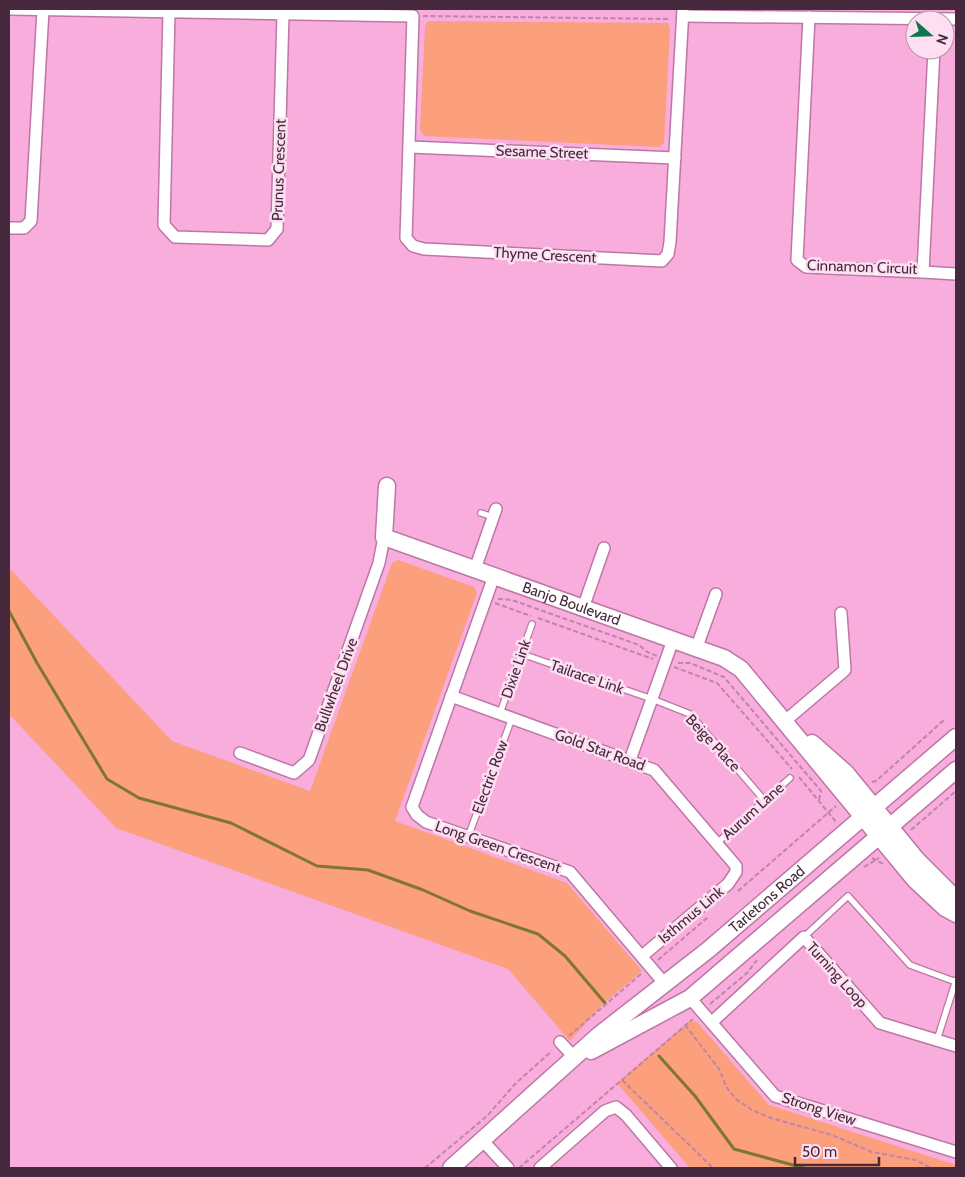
<svg xmlns="http://www.w3.org/2000/svg" width="965" height="1177" font-family="Cabin,sans-serif">
	<style>
		.green { fill: #fb9f7d }
		.lines { fill: none; stroke-linecap: round; stroke-linejoin: round }
		.stream { stroke: #807630; stroke-width: 3 }
		.lane-casing { stroke: #bd77a5; stroke-width: 8 }
		.street-casing { stroke: #bd77a5; stroke-width: 14 }
		.secondary-casing { stroke: #bd77a5; stroke-width: 19 }
		.path { stroke: #c084aa; stroke-width: 2; stroke-dasharray: 5 2.5; stroke-linecap: butt }
		.lane { stroke: #fff; stroke-width: 5.5 }
		.street { stroke: #fff; stroke-width: 11 }
		.secondary { stroke: #fff; stroke-width: 16 }
		.labels { text-anchor: middle; dominant-baseline: central; stroke-width: 5; stroke-linejoin: round; paint-order: stroke }
		.street-label { font-size: 15px; fill: #46293c; stroke: #fedff1 }
	</style>
	<rect width="100%" height="100%" fill="#f8addd"/>
	<g class="green">
		<polygon points="428,21 668,23 670,28 664,143 659,147 424,136 420,130 425,26"/>
		<polygon points="398,560 474,587 477,593 395,821 567,883 642,971 602,1005 570,1041 508,969 116,828 9,714 9,568 172,741 310,791 392,563"/>
		<polygon points="689,1021 697,1022 769,1105 956,1165 956,1168 690,1168 617,1083"/>
	</g>
	<g class="lines">
		<g class="stream">
			<polyline points="9,611 37,663 107,779 139,798 231,823 317,866 368,870 423,890 470,911 538,934 565,956 605,1003"/>
			<polyline points="659,1056 695,1096 734,1149 804,1168"/>
		</g>
		<defs>
			<g id="lane">
				<polyline points="481,513 493,517"/>
				<polyline points="522,654 652,699 690,714 764,800"/>
				<polyline points="500,713 532,624"/>
				<polyline points="468,837 512,718"/>
				<polyline points="716,844 790,778"/>
				<polyline points="804,937 848,896 910,965 956,982"/>
				<polyline points="937,1040 956,980"/>
			</g>
			<g id="street">
				<polyline points="9,9 413,16 406,238 413,246 424,249 662,261 668,254 670,242 683,9"/>
				<polyline points="169,12 164,225 175,237 268,240 277,229 283,14"/>
				<polyline points="683,16 956,19"/>
				<polyline points="809,17 797,260 806,267 923,272 934,50"/>
				<polyline points="410,147 675,158"/>
				<polyline points="9,228 24,228 31,221 43,10"/>
				<polyline points="923,272 956,274"/>
				<polyline points="475,569 496,509"/>
				<polyline points="494,576 412,807 417,815 426,822 570,872 664,983"/>
				<polyline points="583,608 604,548"/>
				<polyline points="696,649 716,594"/>
				<polyline points="451,696 654,770 736,866 736,872 728,884 642,956"/>
				<polyline points="785,721 845,670 841,613"/>
				<polyline points="240,753 294,773 309,760 379,563 384,537"/>
				<polyline points="630,760 673,640"/>
				<polyline points="690,998 775,1096 956,1152"/>
				<polyline points="712,1022 804,937 880,1023 956,1046"/>
				<polyline points="560,1042 575,1058"/>
				<polyline points="483,1141 508,1168"/>
				<polyline points="540,1168 605,1111 616,1107 626,1115 671,1168"/>
			</g>
			<g id="secondary">
				<path id="s1" d="M387,486L384,537L724,658L741,669L915,880L945,908L956,914"/>
				<polyline points="812,743 846,773 917,860 956,899"/>
				<polyline points="591,1051 690,998 956,770"/>
				<path id="s2" d="M451,1168L599,1035L708,950L956,737"/>
			</g>
		</defs>
		<use href="#lane" class="lane-casing"/>
		<use href="#street" class="street-casing"/>
		<use href="#secondary" class="secondary-casing"/>
		<g class="path">
			<polyline points="423,16 670,19"/>
			<polyline points="498,599 512,600 639,645 647,652 657,656"/>
			<polyline points="495,603 531,616"/>
			<polyline points="538,618 653,659"/>
			<polyline points="678,663 690,663 724,677 821,791 819,800"/>
			<polyline points="674,667 717,683 792,769"/>
			<polyline points="799,777 837,823"/>
			<polyline points="872,782 876,781 944,720"/>
			<polyline points="911,830 956,791"/>
			<polyline points="872,858 883,864"/>
			<polyline points="864,867 879,858"/>
			<polyline points="738,891 836,806"/>
			<polyline points="658,960 708,917"/>
			<polyline points="710,1004 747,973 757,960"/>
			<polyline points="685,1025 719,1069 727,1088 736,1099 752,1110 771,1118 832,1135 872,1152 916,1160 931,1168"/>
			<polyline points="569,1036 641,974"/>
			<polyline points="622,1080 713,1168"/>
			<polyline points="425,1168 487,1116 516,1083 552,1051"/>
			<polyline points="519,1168 693,1019"/>
		</g>
		<use href="#lane" class="lane"/>
		<use href="#street" class="street"/>
		<use href="#secondary" class="secondary"/>
	</g>
	<g class="labels">
		<g class="street-label">
			<text transform="translate(542 152) rotate(2)">Sesame Street</text>
			<text transform="translate(279 170) rotate(-88)">Prunus Crescent</text>
			<text transform="translate(545 255) rotate(3)">Thyme Crescent</text>
			<text transform="translate(862 267) rotate(2)">Cinnamon Circuit</text>
			<text stroke="none"><textPath href="#s1" startOffset="250">Banjo Boulevard</textPath></text>
			<text transform="translate(516 669) rotate(-71)">Dixie Link</text>
			<text transform="translate(587 677) rotate(19)">Tailrace Link</text>
			<text transform="translate(336 685) rotate(-70)">Bullwheel Drive</text>
			<text transform="translate(713 743) rotate(47)">Beige Place</text>
			<text transform="translate(600 750) rotate(20)">Gold Star Road</text>
			<text transform="translate(490 777) rotate(-70)">Electric Row</text>
			<text transform="translate(753 811) rotate(-42)">Aurum Lane</text>
			<text transform="translate(498 847) rotate(19)">Long Green Crescent</text>
			<text stroke="none"><textPath href="#s2" startOffset="415">Tarletons Road</textPath></text>
			<text transform="translate(691 915) rotate(-40)">Isthmus Link</text>
			<text transform="translate(837 975) rotate(48)">Turning Loop</text>
			<text transform="translate(819 1109) rotate(18)">Strong View</text>
		</g>
	</g>
	<rect width="965" height="1177" fill="none" stroke="#46293c" stroke-width="20"/>
	<g transform="translate(930 35) rotate(110)"><circle r="24" fill="#fedff1" stroke="#b496a9"/>
	<path d="M0-4L9 19L0 12L-9 19Z" fill="#0e7750"/>
	<text y="-8" font-size="14" font-weight="bold" text-anchor="middle" fill="#46293c">N</text>
	</g>
	<path d="M795 1157v8h84v-8" fill="none" stroke="#46293c" stroke-width="2.5"/>
	<text x="802" y="1157" font-size="15" fill="#46293c" stroke="#fedff1" stroke-width="4" paint-order="stroke">50 m</text>
</svg>
